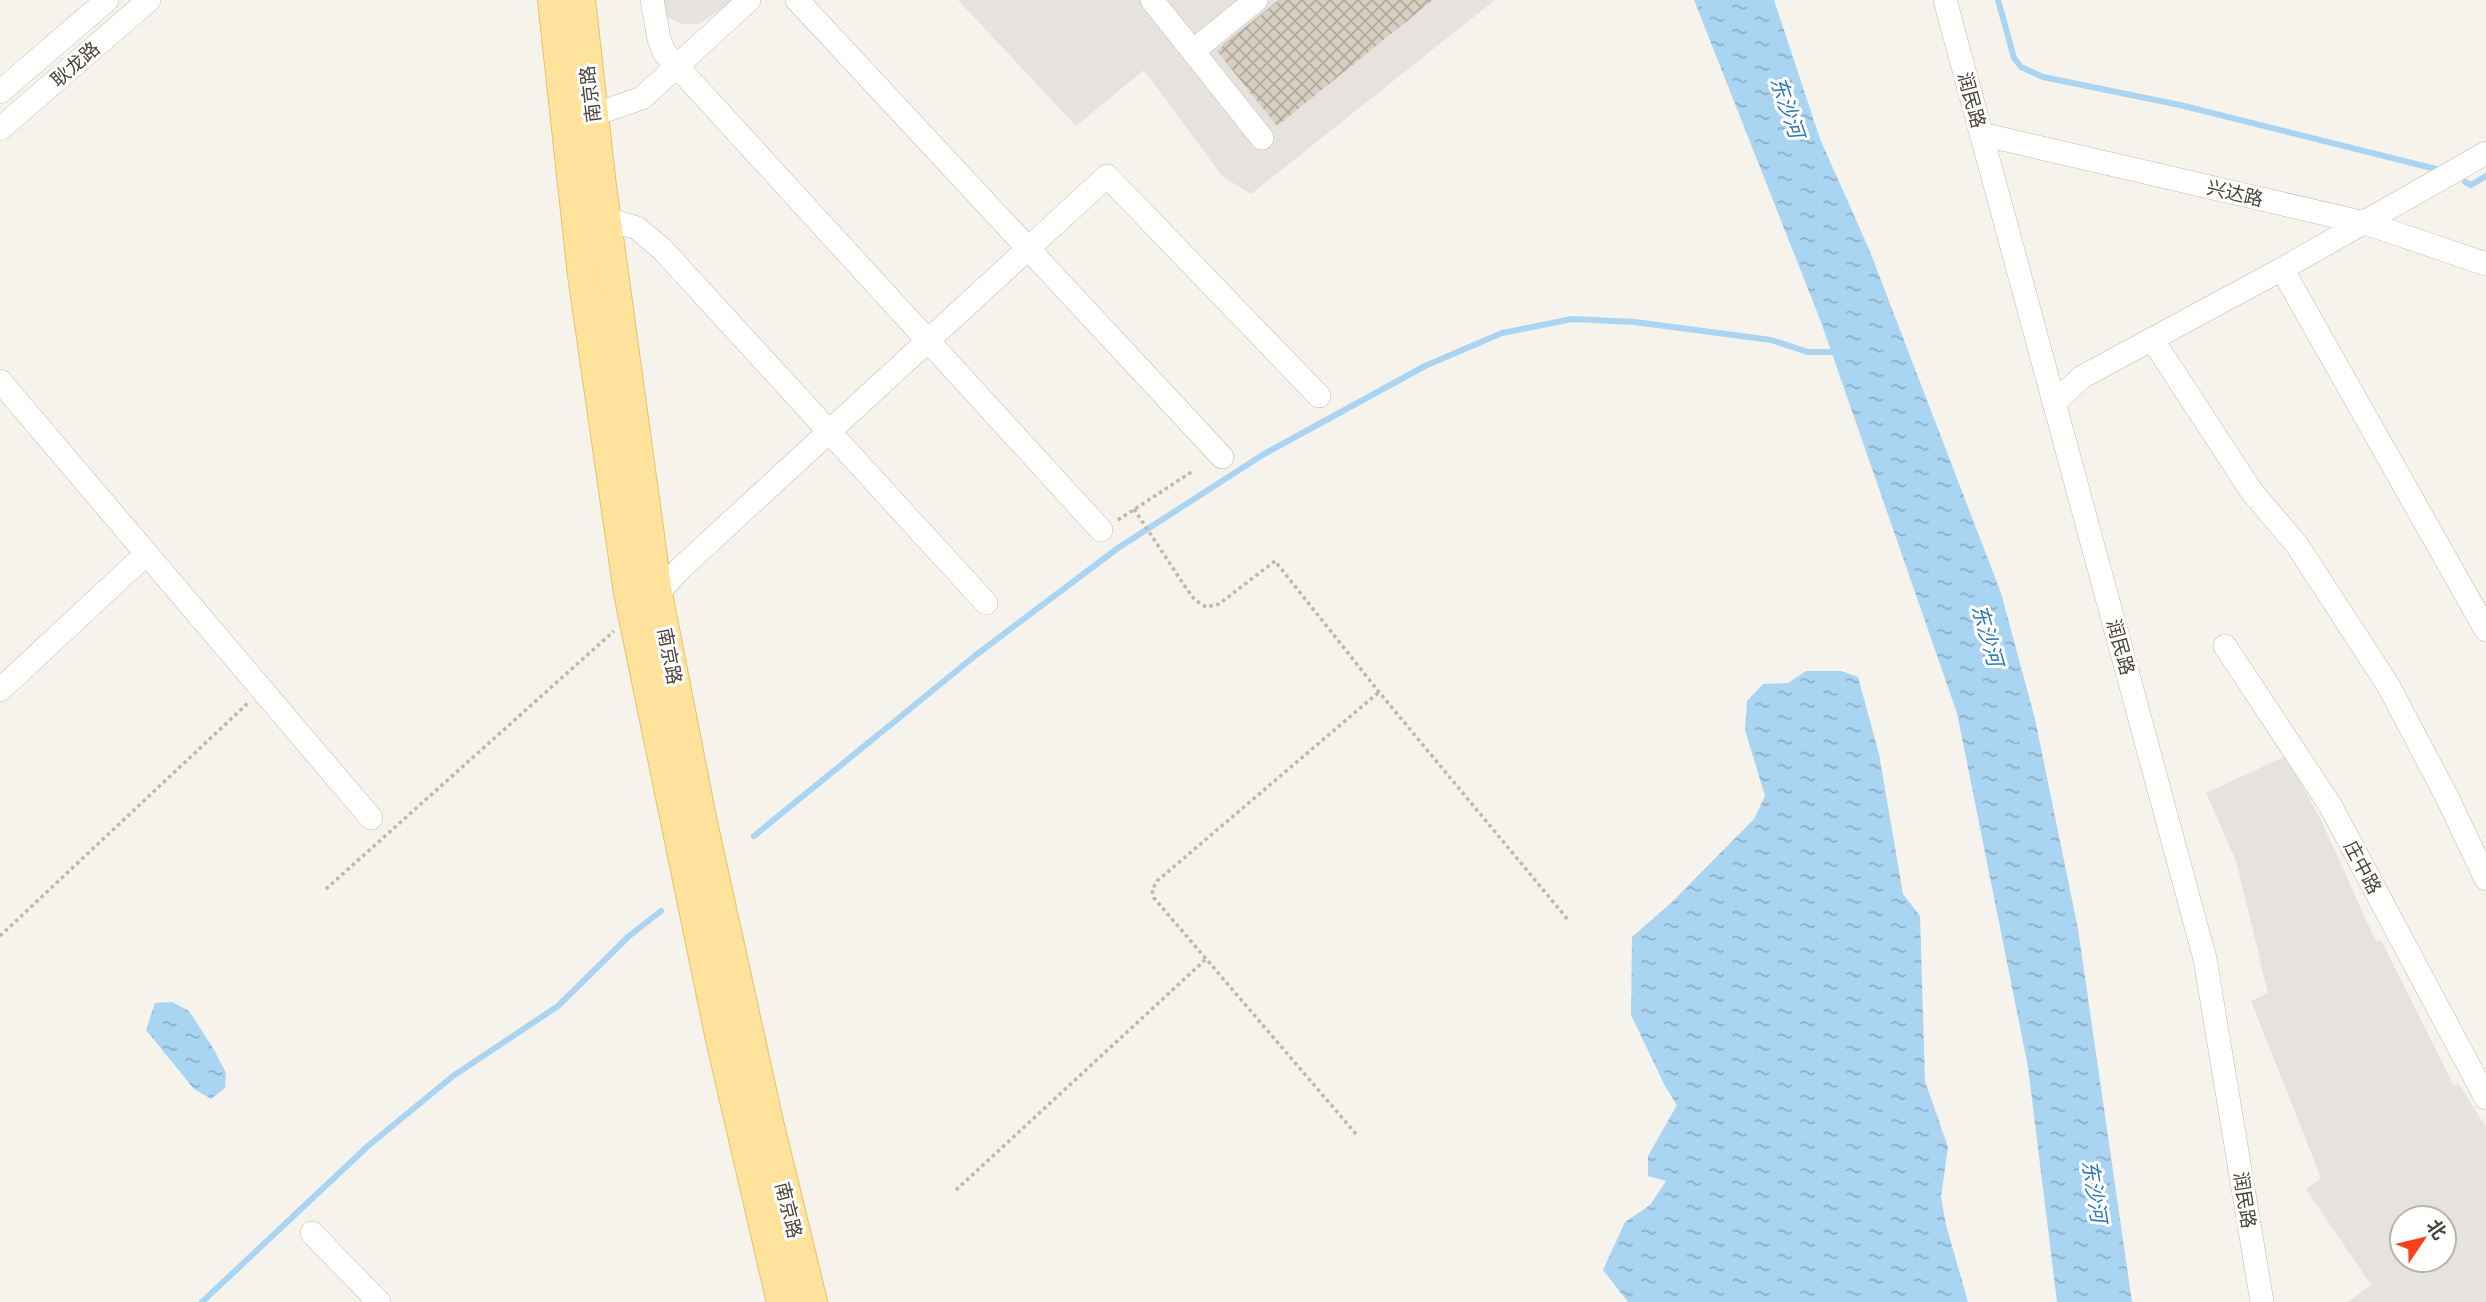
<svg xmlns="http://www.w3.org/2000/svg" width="2486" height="1302" font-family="Quicksand,'Noto Sans SC',sans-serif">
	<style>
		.industrial { fill: #e6e2dd; fill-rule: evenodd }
		.water { fill: url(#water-ripples) }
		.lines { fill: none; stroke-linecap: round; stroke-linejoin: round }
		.stream { stroke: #a9d4f2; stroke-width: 6 }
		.building { fill: url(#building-cross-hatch); filter: url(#shadow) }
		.minor-casing { stroke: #c2bbae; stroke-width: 24 }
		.major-casing { stroke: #e6c16a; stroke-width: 32 }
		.path { stroke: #c4b79f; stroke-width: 3.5; stroke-dasharray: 3.5 3.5; stroke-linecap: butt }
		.minor { stroke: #fff; stroke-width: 23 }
		.major { stroke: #ffe39c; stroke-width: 30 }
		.labels { text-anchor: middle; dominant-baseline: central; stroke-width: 6; stroke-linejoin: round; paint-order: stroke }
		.street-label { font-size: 19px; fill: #4b4439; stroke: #fff }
		.water-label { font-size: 21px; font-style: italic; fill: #2e7ab2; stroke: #fff }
	</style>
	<defs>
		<pattern id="water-ripples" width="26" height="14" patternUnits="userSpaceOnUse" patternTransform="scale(1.75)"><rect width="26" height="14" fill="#a9d4f2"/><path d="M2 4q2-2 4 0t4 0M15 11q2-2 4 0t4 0" fill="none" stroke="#8caec5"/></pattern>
		<pattern id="building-cross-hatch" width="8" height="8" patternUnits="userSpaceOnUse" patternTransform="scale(1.75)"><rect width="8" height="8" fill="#d8cfc1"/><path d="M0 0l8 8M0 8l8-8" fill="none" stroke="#b1aa9e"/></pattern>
		<filter id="shadow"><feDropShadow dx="6" dy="-6" stdDeviation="0" flood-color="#0004"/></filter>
	</defs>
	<rect width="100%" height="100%" fill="#f6f3ec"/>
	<g class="industrial">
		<polygon points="663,0 734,0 699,24 681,24 664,15"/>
		<polygon points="958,0 1495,0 1251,194 1222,176 1144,70 1076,126"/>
		<path d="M2286,756L2321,820L2376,942L2381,940L2454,1086L2458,1083L2486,1127V1302H2348L2371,1285L2306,1189L2321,1178L2251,1001L2268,993L2236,861L2206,793ZM2402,1218H2444V1260H2402Z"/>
	</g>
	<g class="water">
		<polygon points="1694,0 1774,0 1820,139 1869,249 2001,593 2035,719 2078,929 2132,1302 2057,1302 2028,1067 1957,713 1821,322"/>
		<polygon points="1806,671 1841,671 1858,677 1879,754 1903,894 1920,916 1925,1081 1948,1147 1941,1197 1946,1225 1968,1302 1628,1302 1603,1270 1625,1222 1650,1205 1666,1181 1648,1176 1648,1156 1677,1105 1665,1086 1631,1015 1632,937 1672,902 1754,819 1765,796 1745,730 1747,701 1763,684 1788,683"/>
		<polygon points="172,1002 189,1011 213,1048 226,1073 225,1088 211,1099 194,1089 146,1030 155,1003"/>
	</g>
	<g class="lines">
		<g class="stream">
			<polyline points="1998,0 2014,58 2021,67 2043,77 2180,105 2440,170"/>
			<polyline points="2465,182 2471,185 2486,176"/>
			<polyline points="754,836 976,655 1118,548 1264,454 1425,366 1502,333 1572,319 1635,322 1771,340 1808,352 1836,352"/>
			<polyline points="202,1302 368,1146 453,1076 558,1006 629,936 661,911"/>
		</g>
	</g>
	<polygon class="building" points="1280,0 1433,0 1277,126 1217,51"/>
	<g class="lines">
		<defs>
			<g id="minor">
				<polyline points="652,0 659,39 664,52 1101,530"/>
				<polyline points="797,0 1222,457"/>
				<polyline points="1152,0 1262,138"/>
				<polyline points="1945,0 2205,959 2262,1302"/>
				<polyline points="1193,51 1256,0"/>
				<polyline points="0,92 107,0"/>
				<polyline points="593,115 642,98 749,0"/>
				<polyline points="0,129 149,0"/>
				<polyline points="1981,134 2365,223 2486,264"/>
				<polyline points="606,219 637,228 662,249 986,603"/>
				<polyline points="2282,269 2486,630"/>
				<polyline points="2152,339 2252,492 2297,545 2388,685 2446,795 2486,879"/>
				<polyline points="0,381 371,818"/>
				<polyline points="2054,403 2082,377 2282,269 2486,153"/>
				<polyline points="657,594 682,567 1107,176 1319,396"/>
				<polyline points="2225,646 2330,805 2486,1098"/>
				<polyline points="0,690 146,554"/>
				<polyline points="312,1233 379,1302"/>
			</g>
			<g id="major">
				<polyline points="553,0 583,275 629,593 721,1039 782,1302"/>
				<polyline points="580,0 601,186 657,594 702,823 768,1122 812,1302"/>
			</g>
		</defs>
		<use href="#minor" class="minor-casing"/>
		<use href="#major" class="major-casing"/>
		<g class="path">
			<polyline points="1134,509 1186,588 1195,600 1206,607 1219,604 1275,561 1379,692 1569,921"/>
			<polyline points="1118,520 1193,471"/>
			<polyline points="326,889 614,631"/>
			<polyline points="0,936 248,703"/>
			<polyline points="1356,1134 1154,898 1152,890 1157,881 1379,692"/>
			<polyline points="956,1190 1205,960"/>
		</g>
		<use href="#minor" class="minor"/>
		<use href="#major" class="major"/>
	</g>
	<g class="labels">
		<g class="street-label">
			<text transform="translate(75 64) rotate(-41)">耿龙路</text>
			<text transform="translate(590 94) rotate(-97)">南京路</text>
			<text transform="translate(1972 100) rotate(75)">润民路</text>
			<text transform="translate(2235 193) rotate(13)">兴达路</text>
			<text transform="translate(2121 647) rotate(75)">润民路</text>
			<text transform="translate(670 656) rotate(79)">南京路</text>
			<text transform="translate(2363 867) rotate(62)">庄中路</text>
			<text transform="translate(2245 1200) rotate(81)">润民路</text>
			<text transform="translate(789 1210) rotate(76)">南京路</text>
		</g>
		<g class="water-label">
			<text transform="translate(1788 107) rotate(71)">东沙河</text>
			<text transform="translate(1988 635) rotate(74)">东沙河</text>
			<text transform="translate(2095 1191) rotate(81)">东沙河</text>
		</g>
	</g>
	<g transform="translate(2423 1239) rotate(55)"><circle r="33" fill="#ffffff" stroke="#b7b4b0" stroke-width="2"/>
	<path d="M0-5L12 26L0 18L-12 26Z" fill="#fc3f1d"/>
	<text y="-10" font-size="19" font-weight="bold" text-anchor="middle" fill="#4b4439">北</text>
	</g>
</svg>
